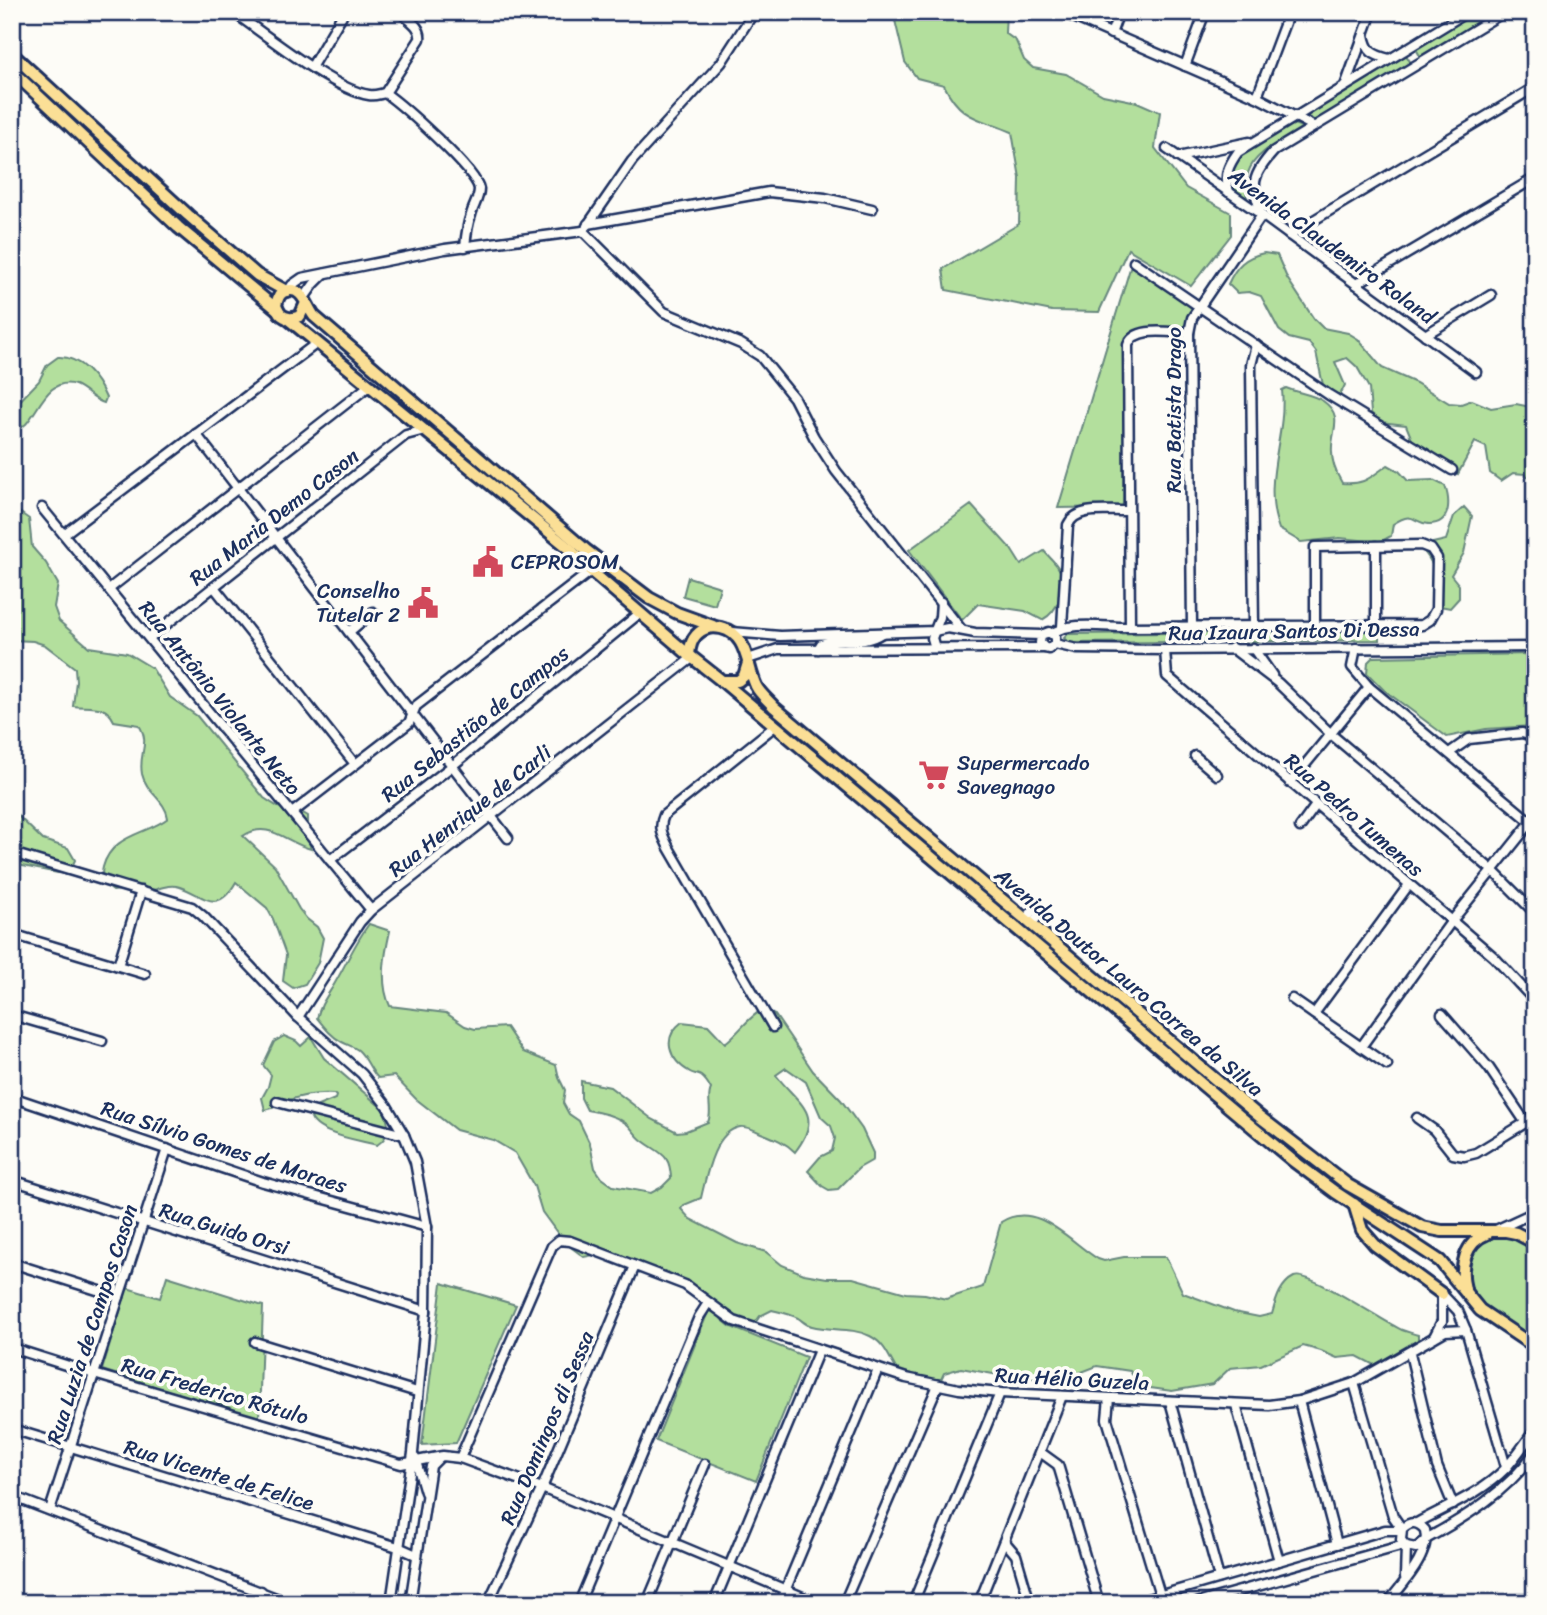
<svg xmlns="http://www.w3.org/2000/svg" width="1547" height="1615" font-family="Sriracha,sans-serif">
	<style>
		.green { fill: #b3df9d; stroke: #67877e; stroke-width: 2 }
		.lines { fill: none; stroke-linecap: round; stroke-linejoin: round }
		.minor-casing { stroke: #1b2f5e; stroke-width: 13 }
		.major-casing { stroke: #1b2f5e; stroke-width: 16 }
		.minor { stroke: #fdfcf7; stroke-width: 8 }
		.major { stroke: #fbdf96; stroke-width: 10 }
		.labels { text-anchor: middle; dominant-baseline: central; stroke-width: 7; stroke-linejoin: round; paint-order: stroke }
		.street-label { font-size: 21px; fill: #1b2f5e; stroke: #fdfcf7 }
		.poi-label { font-size: 21px; fill: #1b2f5e; stroke: #fdfcf7; text-anchor: start }
	</style>
	<rect width="100%" height="100%" fill="#fdfcf7"/>
	<filter id="ink" filterUnits="userSpaceOnUse"><feTurbulence type="fractalNoise" baseFrequency=".0143" numOctaves="2"/><feDisplacementMap in="SourceGraphic" scale="14" xChannelSelector="R" yChannelSelector="G"/><feConvolveMatrix kernelMatrix="1 2 1 2 8 2 1 2 1" color-interpolation-filters="sRGB"/></filter>
	<g filter="url(#ink)">
		<g class="green">
			<path d="M893,12H1006L1005,33L1016,41L1024,60L1033,68L1066,74L1103,95L1137,102L1160,112L1155,148L1186,188L1231,213V235L1191,286L1128,249L1099,312L1052,311L946,290L943,269L1019,224L1020,178L1012,132C979,118 961,120 944,85L917,78L905,62Z"/>
			<polygon points="1474,12 1495,12 1420,56 1415,47"/>
			<polygon points="1406,55 1411,63 1312,122 1300,117"/>
			<path d="M1291,123L1302,127C1285,139 1254,152 1248,173C1245,182 1246,191 1247,200C1243,198 1236,195 1233,191C1210,165 1275,133 1291,123Z"/>
			<path d="M1264,253L1277,255L1287,278L1314,319L1323,328L1348,333L1358,339L1382,368L1416,383L1449,403L1461,404L1472,400L1491,408L1516,404L1535,408V483L1525,474L1513,473L1501,481L1490,473L1486,447L1475,442L1458,474L1415,447L1406,425L1380,422L1371,413L1369,388L1357,367L1347,358L1335,362L1345,385L1338,399L1323,385L1316,352L1309,343L1289,338L1279,330L1261,296L1249,292L1237,293L1228,284C1236,266 1245,257 1264,253Z"/>
			<path d="M1131,265L1195,306L1184,328C1166,329 1132,322 1125,341L1123,507L1058,508Z"/>
			<path d="M58,357C81,356 98,379 106,398L104,403C92,400 86,389 75,385C49,376 39,410 26,424C22,427 17,431 12,434V409L39,381L47,365Z"/>
			<path d="M1286,388C1298,393 1312,394 1323,401C1343,415 1333,428 1332,446C1331,460 1335,472 1342,483C1366,485 1370,477 1388,465L1399,471L1408,481L1433,480L1445,486C1450,500 1452,524 1429,524C1412,523 1415,510 1393,524L1391,536L1380,542L1340,538L1301,542L1279,529C1261,481 1287,437 1282,390Z"/>
			<path d="M971,505L1011,549L1021,565L1044,551C1049,557 1056,563 1059,569C1068,586 1058,612 1042,620L1025,611L978,604L962,620L909,550Z"/>
			<path d="M12,507L29,519L32,547L46,563L58,584L54,607L59,621L89,647L127,653L152,668L170,697L197,716L264,798L278,807L301,812L308,816V839L311,849C286,843 269,819 243,836L275,866L299,909L307,919L317,927L323,938L318,963L305,984L293,988L283,981L286,955L273,919L267,908L236,882C217,916 204,895 180,887C168,883 158,890 146,892C135,893 125,888 113,891C104,885 100,878 103,867C112,834 146,835 168,818C166,801 146,792 142,774C138,753 151,744 139,725L114,721C106,703 90,708 73,706L76,681L75,668L45,645L33,641L12,640Z"/>
			<path d="M1464,507L1472,516L1464,553L1451,575L1459,585V598L1450,608L1440,606C1424,586 1444,577 1425,553L1433,543L1446,540L1454,516Z"/>
			<polygon points="688,577 720,587 715,605 683,596"/>
			<polygon points="1380,631 1380,640 1069,643 1064,638 1068,634"/>
			<polygon points="1535,654 1535,728 1532,726 1486,729 1447,737 1384,690 1367,673 1368,662 1373,657"/>
			<polygon points="12,810 43,840 68,848 75,860 70,871 58,873 12,864"/>
			<path d="M369,924L390,931C385,953 379,983 390,1006L446,1013L465,1026L475,1029L506,1027L523,1052L556,1065L559,1078L565,1090L563,1103L569,1114L579,1121L590,1144L595,1168L602,1178L613,1186L651,1193L662,1187L671,1178C670,1153 660,1154 643,1141C637,1137 633,1130 628,1125C616,1115 601,1113 587,1110L581,1098V1081L610,1087L652,1119L677,1132L686,1131L708,1122C713,1111 706,1099 711,1089C709,1085 705,1079 701,1076C698,1074 693,1074 690,1072C669,1060 661,1038 682,1022L708,1025L725,1043C739,1033 747,1018 762,1010L775,1015L813,1071L841,1100L862,1129L873,1153V1160L859,1168L838,1189L829,1190L822,1186L808,1171L820,1157L832,1151L835,1138L831,1126L821,1117L806,1082L786,1068L776,1075C799,1105 825,1113 795,1152C785,1142 774,1138 761,1133C755,1130 747,1126 740,1127C714,1131 706,1177 701,1198L684,1205L681,1209L690,1219L737,1243L766,1252L782,1265L804,1274L827,1278H853L906,1293L925,1294L946,1299L983,1287L1001,1222C1036,1199 1070,1242 1098,1259L1104,1261L1124,1257H1166L1183,1293L1234,1312L1259,1317L1272,1314C1276,1300 1280,1284 1294,1277C1309,1270 1383,1322 1402,1330C1407,1332 1412,1333 1418,1335V1343L1405,1359L1385,1366L1374,1365L1357,1356L1337,1358L1321,1351L1303,1346L1261,1365L1230,1368L1213,1384L1172,1391L1136,1386L1133,1384V1376L1130,1371L1097,1366L1074,1375L1020,1379L961,1368L944,1373L938,1386C886,1391 900,1351 870,1336C852,1327 830,1331 812,1326C805,1325 803,1321 798,1318C790,1314 780,1312 772,1310L760,1316L753,1326L741,1328L721,1319L731,1327L806,1357L756,1481L656,1441L708,1312L698,1292L689,1282L660,1270L630,1262L620,1254L608,1252L584,1257L564,1242L542,1212L534,1186L515,1153L493,1140L456,1130L416,1099L394,1076L378,1078C370,1070 367,1058 358,1050C354,1047 348,1045 342,1042C332,1037 325,1028 317,1018C320,1006 325,999 332,988C345,967 354,944 369,924Z"/>
			<path d="M284,1036L296,1041L301,1046L311,1037L324,1058L382,1108C390,1122 392,1135 377,1145C360,1140 309,1134 310,1112L318,1106L335,1099L336,1096L334,1094C319,1093 300,1096 286,1101C277,1105 277,1108 265,1110L262,1098L268,1087L271,1075L263,1065L274,1042Z"/>
			<path d="M1508,1235L1522,1240L1535,1249V1340C1507,1321 1452,1298 1472,1256C1479,1241 1493,1237 1508,1235Z"/>
			<polygon points="167,1276 263,1306 259,1419 102,1370 127,1288 160,1298"/>
			<polygon points="442,1283 516,1305 456,1443 422,1445"/>
		</g>
		<g class="lines">
			<defs>
				<g id="minor">
					<path d="M233,12C265,34 334,90 369,95C375,96 379,94 385,93L420,39C422,27 409,20 400,12"/>
					<polyline points="1062,12 1257,97 1313,126"/>
					<polyline points="1528,12 1535,24"/>
					<polyline points="1111,34 1119,12"/>
					<path d="M1364,35C1367,52 1373,55 1389,59"/>
					<polyline points="312,66 344,12"/>
					<polyline points="1185,66 1205,12"/>
					<polyline points="1345,86 1372,12"/>
					<path d="M385,93C402,105 477,171 479,189C479,199 473,206 471,215C467,225 466,236 465,247"/>
					<polyline points="1257,97 1289,12"/>
					<polyline points="1167,149 1262,215 1476,372"/>
					<polyline points="1178,157 1249,142"/>
					<path d="M1229,192C1224,175 1228,166 1238,152L1467,12"/>
					<path d="M1262,215C1250,185 1252,175 1274,151L1504,12"/>
					<polyline points="588,224 769,192 825,198 872,209"/>
					<polyline points="587,226 632,161 721,63 754,12"/>
					<polyline points="583,231 664,312 741,344 760,356 794,398 814,437 836,471 961,629"/>
					<polyline points="1289,235 1535,87"/>
					<polyline points="1134,262 1329,395 1452,470"/>
					<polyline points="1356,284 1535,178"/>
					<polyline points="289,290 292,285 302,278 445,249 583,231"/>
					<polyline points="304,298 314,284 324,274"/>
					<polyline points="1425,335 1491,295"/>
					<polyline points="196,434 508,838"/>
					<polyline points="42,508 371,910"/>
					<polyline points="64,534 317,343"/>
					<polyline points="1376,546 1376,625"/>
					<polyline points="214,587 355,764"/>
					<polyline points="109,589 370,385"/>
					<polyline points="1192,626 1189,333 1192,318 1262,215"/>
					<polyline points="1254,626 1251,365 1256,345"/>
					<path d="M1062,627L1068,525C1077,505 1109,512 1128,511"/>
					<path d="M1130,627L1128,345C1135,325 1171,333 1189,333"/>
					<polyline points="349,632 373,612"/>
					<polyline points="732,632 780,636 934,631 948,628 975,633 1041,635 1049,632 1055,637 1055,644 1049,649 1045,648 1040,643 1041,635"/>
					<path d="M1052,634C1066,621 1106,627 1125,627C1224,627 1323,625 1422,625L1430,620L1436,609L1437,558L1431,549L1421,545L1315,547V625"/>
					<polyline points="149,638 406,435 425,430"/>
					<polyline points="1055,644 1077,649 1165,650 1535,647"/>
					<polyline points="935,648 932,638 940,617 941,602"/>
					<polyline points="1232,648 1278,683 1332,735 1492,870 1535,913"/>
					<polyline points="1253,648 1272,675"/>
					<polyline points="1356,648 1352,667 1369,687 1531,822"/>
					<path d="M818,649L821,644C843,635 859,648 882,633"/>
					<polyline points="1165,650 1167,676 1494,957 1535,1001"/>
					<polyline points="748,659 778,649 1045,648"/>
					<polyline points="1449,753 1469,739 1522,733 1535,737"/>
					<polyline points="1195,756 1217,775"/>
					<polyline points="1290,783 1369,687"/>
					<polyline points="292,813 409,723 416,706 591,571"/>
					<polyline points="1300,827 1316,805"/>
					<polyline points="12,853 192,907 203,916 298,1017 362,1074 387,1106 404,1135 415,1162 427,1227 426,1311 413,1453 391,1603"/>
					<polyline points="330,860 452,766 640,613"/>
					<polyline points="1025,920 1038,904"/>
					<polyline points="1031,925 1039,915"/>
					<polyline points="12,934 145,974"/>
					<polyline points="118,966 141,891"/>
					<polyline points="1292,999 1387,1065"/>
					<polyline points="1314,1014 1408,886"/>
					<polyline points="1442,1014 1489,1068 1526,1123"/>
					<polyline points="12,1015 102,1041"/>
					<polyline points="298,1017 360,922 371,910 692,658"/>
					<path d="M773,1027L669,848C663,836 658,828 664,815L775,726"/>
					<polyline points="1361,1047 1451,922 1535,817"/>
					<polyline points="12,1097 263,1182 427,1227"/>
					<polyline points="277,1102 404,1135"/>
					<polyline points="1417,1118 1434,1130 1453,1154 1464,1156 1476,1153 1535,1117"/>
					<polyline points="12,1180 426,1311"/>
					<polyline points="1496,1230 1535,1212"/>
					<polyline points="12,1263 119,1297"/>
					<polyline points="1442,1294 1458,1311 1466,1330 1506,1467"/>
					<polyline points="1434,1337 1442,1321 1442,1294"/>
					<polyline points="255,1342 417,1392"/>
					<polyline points="12,1348 94,1374 401,1464 443,1456 460,1458 542,1488 817,1603"/>
					<polyline points="1410,1353 1437,1466 1453,1505"/>
					<polyline points="1354,1383 1393,1516 1402,1529"/>
					<polyline points="1109,1398 1107,1419 1160,1595"/>
					<polyline points="1170,1401 1219,1578"/>
					<polyline points="1299,1401 1337,1544"/>
					<polyline points="1236,1405 1279,1561"/>
					<polyline points="12,1429 398,1547 416,1555"/>
					<polyline points="1040,1452 1058,1465 1099,1603"/>
					<polyline points="415,1458 425,1492"/>
					<polyline points="460,1458 552,1246 559,1240 570,1241 685,1285 734,1321 906,1378 959,1389 1000,1393 1269,1405 1299,1401 1354,1383 1445,1331 1466,1330"/>
					<polyline points="12,1496 289,1603"/>
					<polyline points="50,1510 167,1149"/>
					<path d="M1417,1523C1448,1506 1480,1494 1505,1469C1516,1457 1525,1443 1535,1430"/>
					<path d="M1426,1539C1466,1517 1508,1491 1535,1452"/>
					<polyline points="1005,1542 1016,1555 1030,1603"/>
					<polyline points="1405,1577 1406,1546"/>
					<polyline points="256,1603 261,1591"/>
					<polyline points="410,1603 431,1466 440,1457"/>
					<polyline points="488,1603 542,1488 635,1266"/>
					<polyline points="579,1603 699,1317 708,1303"/>
					<polyline points="647,1603 705,1464"/>
					<polyline points="714,1603 819,1350"/>
					<polyline points="780,1603 878,1369"/>
					<polyline points="844,1603 938,1385"/>
					<polyline points="913,1603 1000,1393"/>
					<polyline points="979,1603 1062,1396"/>
					<polyline points="1134,1603 1385,1530 1401,1530"/>
					<polyline points="1197,1603 1404,1545"/>
					<path d="M1388,1603C1402,1584 1431,1555 1425,1530C1418,1521 1410,1521 1402,1529L1401,1540L1406,1546L1416,1548L1425,1541"/>
				</g>
				<g id="major">
					<polyline points="12,54 188,215 257,275 286,291"/>
					<polyline points="12,71 178,227 278,310"/>
					<path d="M305,305L300,316C288,321 279,317 276,305C278,298 279,293 286,291C302,285 307,307 314,316L587,551L649,598L677,613L713,626"/>
					<polyline points="288,319 570,549 591,571 689,655"/>
					<path d="M748,663L744,676L738,681H722L689,655C690,644 693,634 705,629C710,627 716,627 721,628C748,634 746,665 756,686C760,694 768,700 774,707L1260,1117L1348,1185L1422,1227L1442,1231H1506L1516,1233L1535,1243"/>
					<polyline points="722,681 1292,1160 1335,1192 1440,1261 1480,1310 1535,1347"/>
					<polyline points="1354,1204 1362,1230 1375,1245 1442,1294"/>
					<path d="M1465,1289C1459,1266 1465,1242 1488,1233"/>
				</g>
			</defs>
			<use href="#minor" class="minor-casing"/>
			<use href="#major" class="major-casing"/>
			<use href="#minor" class="minor"/>
			<use href="#major" class="major"/>
		</g>
	</g>
	<defs>
		<symbol id="civic-bare" viewBox="-9 -9 18 18"><path d="M-.6-6.5H3V-4.5H.6V-3L4-1V1h2V6H-6V1h2V-1L-.6-3ZM-1.2 2.5V6h2.4V2.5Z" fill="#d1495b" stroke="#fdfcf7" stroke-width="2.5" paint-order="stroke"/></symbol>
		<symbol id="supermarket-bare" viewBox="-9 -9 18 18"><path d="M-6-5.5h2.5l.6 2H6L4.5 2H-2.5L-4.4-4H-6ZM-1.5 3.2a1.3 1.3 0 1 0 .1 0ZM3 3.2a1.3 1.3 0 1 0 .1 0Z" fill="#d1495b" stroke="#fdfcf7" stroke-width="2.5" paint-order="stroke"/></symbol>
	</defs>
	<g fill-rule="evenodd">
		<use href="#civic-bare" x="466" y="540" width="44" height="44"/>
		<use href="#civic-bare" x="401" y="581" width="44" height="44"/>
		<use href="#supermarket-bare" x="912" y="753" width="44" height="44"/>
	</g>
	<g class="labels">
		<g class="street-label">
			<text transform="translate(1332 246) rotate(36)">Avenida Claudemiro Roland</text>
			<text transform="translate(1174 410) rotate(-90)">Rua Batista Drago</text>
			<text transform="translate(274 517) rotate(-38)">Rua Maria Demo Cason</text>
			<text transform="translate(1294 631) rotate(-1)">Rua Izaura Santos Di Dessa</text>
			<text transform="translate(220 698) rotate(51)">Rua Antônio Violante Neto</text>
			<text transform="translate(475 724) rotate(-39)">Rua Sebastião de Campos</text>
			<text transform="translate(470 811) rotate(-38)">Rua Henrique de Carli</text>
			<text transform="translate(1354 815) rotate(41)">Rua Pedro Tumenas</text>
			<text transform="translate(1129 982) rotate(40)">Avenida Doutor Lauro Correa da Silva</text>
			<text transform="translate(224 1147) rotate(18)">Rua Sílvio Gomes de Moraes</text>
			<text transform="translate(224 1229) rotate(17)">Rua Guido Orsi</text>
			<text transform="translate(92 1324) rotate(-72)">Rua Luzia de Campos Cason</text>
			<text transform="translate(1072 1379) rotate(3)">Rua Hélio Guzela</text>
			<text transform="translate(215 1391) rotate(16)">Rua Frederico Rótulo</text>
			<text transform="translate(547 1428) rotate(-67)">Rua Domingos di Sessa</text>
			<text transform="translate(219 1475) rotate(17)">Rua Vicente de Felice</text>
		</g>
		<g class="poi-label">
			<text x="511" y="562">CEPROSOM</text>
			<text x="400" y="591" text-anchor="end">Conselho<tspan x="400" dy="24">Tutelar 2</tspan></text>
			<text x="957" y="763">Supermercado<tspan x="957" dy="24">Savegnago</tspan></text>
		</g>
	</g>
	<rect width="1547" height="1615" fill="none" stroke="#fdfcf7" stroke-width="42"/>
	<rect x="21" y="21" width="1505" height="1573" fill="none" stroke="#1b2f5e" stroke-width="2.5" filter="url(#ink)"/>
</svg>
